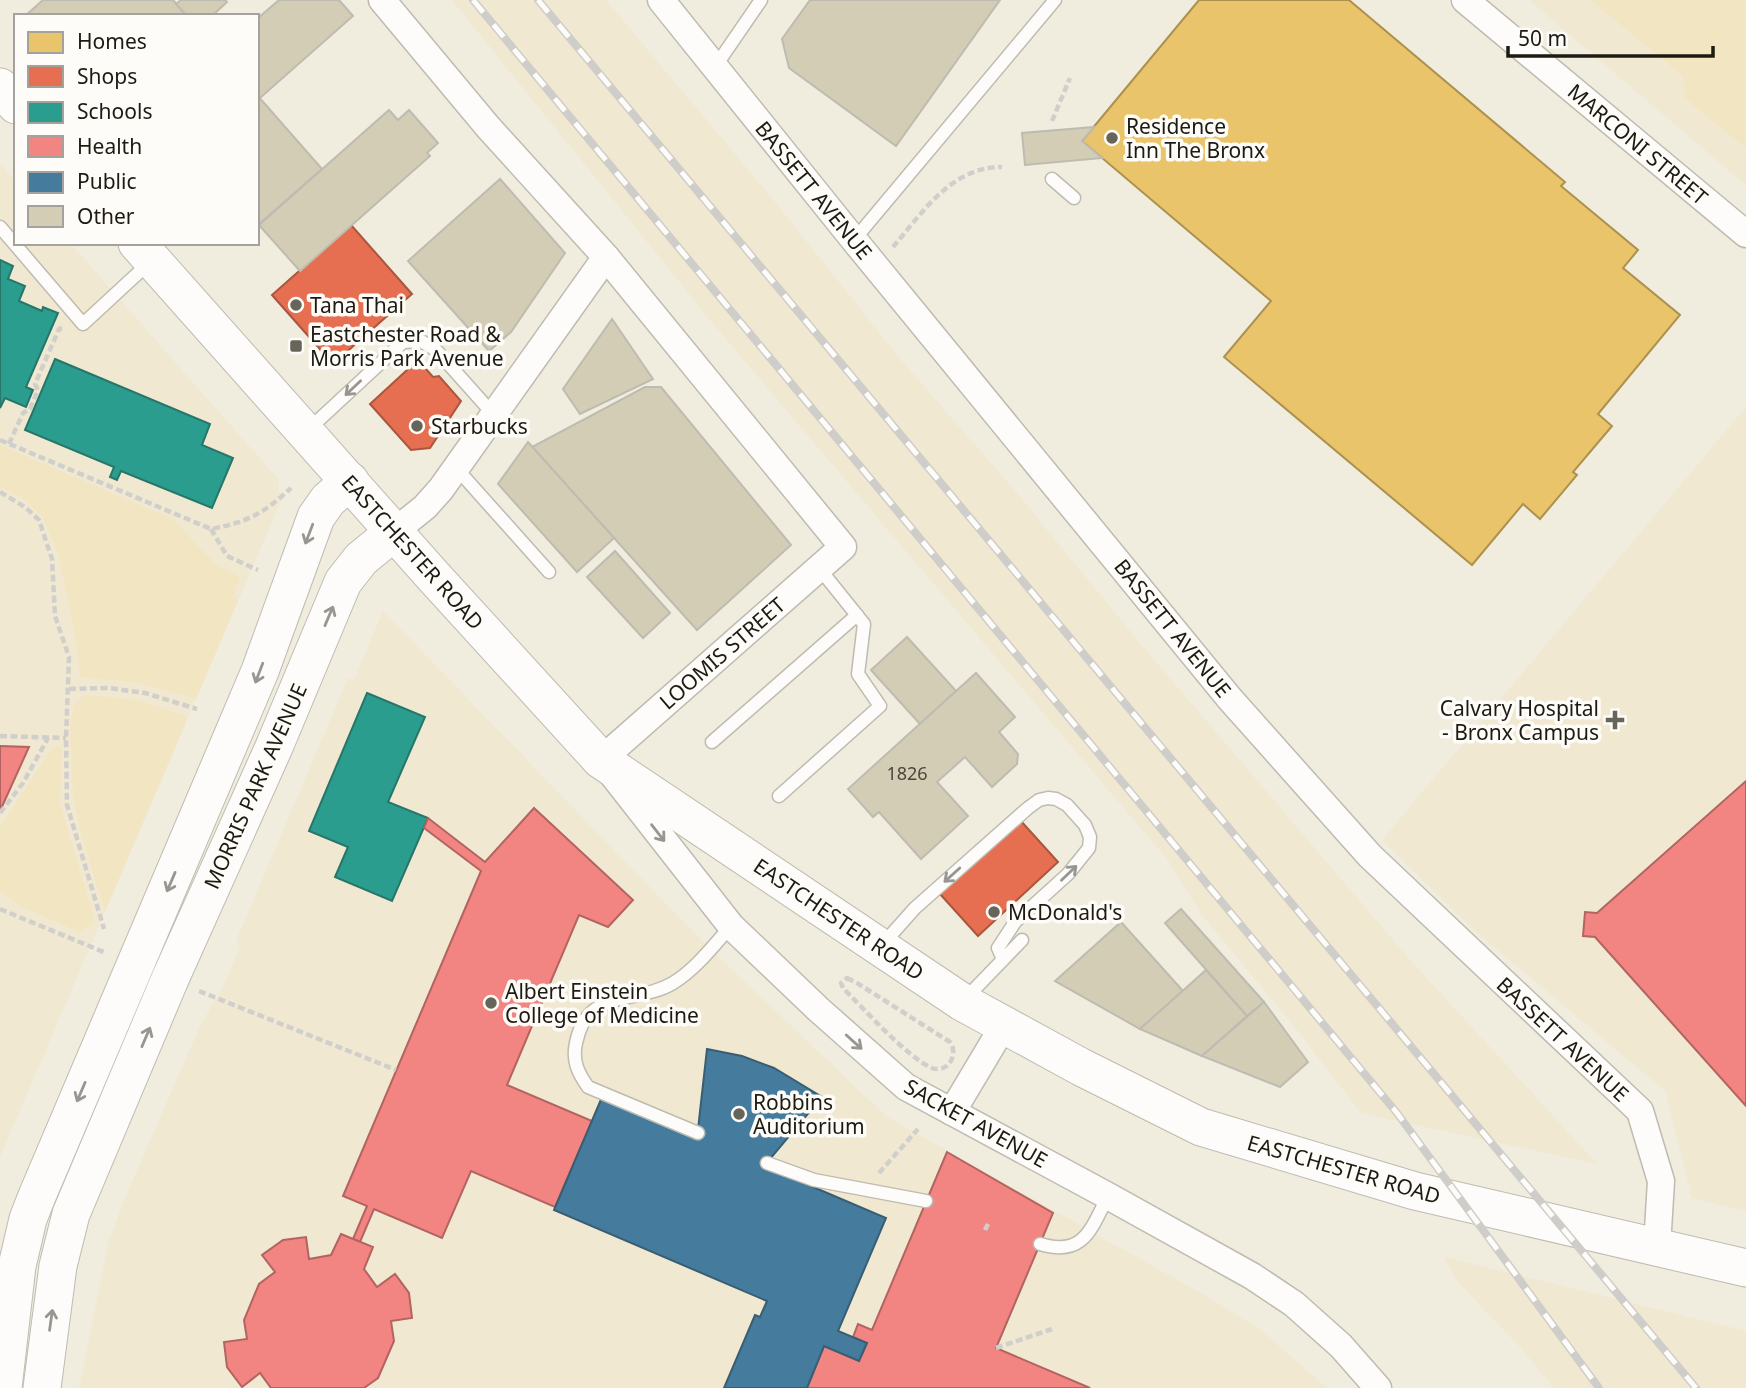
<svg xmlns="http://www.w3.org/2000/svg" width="1746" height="1388" font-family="'Noto Sans',sans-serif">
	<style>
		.built { fill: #f1e8d1 }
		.green { fill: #f2e5c2 }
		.homes { fill: #e9c46a; stroke: #ac914f; stroke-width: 2 }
		.shops { fill: #e76f51; stroke: #aa563e; stroke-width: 2 }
		.schools { fill: #2a9d8f; stroke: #267669; stroke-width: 2 }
		.health { fill: #f28482; stroke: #b26460; stroke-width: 2 }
		.public { fill: #457b9d; stroke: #395e73; stroke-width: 2 }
		.building { fill: #d4cdb6; stroke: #bebbb0; stroke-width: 2 }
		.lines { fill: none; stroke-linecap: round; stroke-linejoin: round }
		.lane-casing { stroke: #bebbb0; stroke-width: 15 }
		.street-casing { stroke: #bebbb0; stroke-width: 29 }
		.secondary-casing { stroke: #bebbb0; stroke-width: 39 }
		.path { stroke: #d0cfcb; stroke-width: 4.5; stroke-dasharray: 7 3.5; stroke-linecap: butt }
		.lane { stroke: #fdfcfa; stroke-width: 12 }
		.street { stroke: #fdfcfa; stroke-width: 26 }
		.secondary { stroke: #fdfcfa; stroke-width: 37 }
		.rail-casing { stroke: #cecdc9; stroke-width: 8 }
		.rail { stroke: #fefcf8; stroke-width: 5; stroke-dasharray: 16; stroke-linecap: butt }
		.oneway { stroke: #989691 }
		.poi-dot { fill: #676459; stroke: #fefcf8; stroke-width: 2.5 }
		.labels { text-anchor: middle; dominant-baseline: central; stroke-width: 7; stroke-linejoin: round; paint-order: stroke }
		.number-label { font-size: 18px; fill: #4b473a }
		.poi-label { font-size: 21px; fill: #1d1a11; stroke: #fefcf8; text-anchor: start }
		.street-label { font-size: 21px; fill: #1d1a11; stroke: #fefcf8 }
	</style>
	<rect width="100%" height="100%" fill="#f0ecde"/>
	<g class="built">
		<polygon points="452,0 606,0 775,202 900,359 1011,486 1139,642 1411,961 1597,1164 1361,1113 1297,1030 1201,914 1167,859 715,326"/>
		<polygon points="1529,0 1746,0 1746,185"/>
		<polygon points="0,164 16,182 16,243 70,243 278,479 281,501 0,1157"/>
		<polygon points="1746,407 1746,1211 1692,1198 1665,1091 1473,929 1382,840"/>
		<polygon points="383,611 700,939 887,1117 1208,1297 1261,1330 1327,1388 79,1388 108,1244 122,1205 200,1026 224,985 240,946 236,941 348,678 354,680"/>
		<polygon points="1444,1257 1746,1331 1746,1388 1554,1388 1521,1348 1456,1280"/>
	</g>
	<g class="green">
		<polygon points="1591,0 1746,0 1746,148 1685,98 1683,76"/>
		<polygon points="0,445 172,519 216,565 240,577 232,597 238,600 196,699 136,682 80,677 75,633 58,554 43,517 23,498 0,487"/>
		<polygon points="85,695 137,700 188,717 105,911 81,834 73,798 70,725 74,705"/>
		<polygon points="60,746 62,753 60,803 95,922 79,932 22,907 0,891 0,827 53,747"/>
	</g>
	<polygon class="homes" points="1199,0 1349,0 1565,182 1561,186 1638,250 1623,268 1680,315 1598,414 1612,426 1573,472 1577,475 1540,519 1523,504 1472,565 1224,357 1271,301 1082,141"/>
	<g class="shops">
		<polygon points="351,225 412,294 333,364 272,295"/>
		<polygon points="418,360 433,377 439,376 461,401 430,448 411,450 370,404"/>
		<polygon points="1020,820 1058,862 978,936 940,894"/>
	</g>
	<g class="schools">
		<polygon points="0,260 13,266 8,279 25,286 19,301 42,311 43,307 58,313 26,387 33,390 26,407 5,398 0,408"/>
		<polygon points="55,359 210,424 202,445 233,458 212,508 121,471 117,480 110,477 114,467 25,430"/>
		<polygon points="367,693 425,717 388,802 428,818 392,901 335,877 348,847 309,831"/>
	</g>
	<g class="health">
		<polygon points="0,746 29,747 0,811"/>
		<polygon points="1746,781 1746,1106 1595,937 1583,936 1585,912 1597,913"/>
		<polygon points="534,808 633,900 608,927 579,915 507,1085 592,1121 555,1207 471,1171 442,1238 374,1209 360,1242 353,1239 367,1206 343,1196 481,871 424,828 428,818 485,862"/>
		<polygon points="947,1152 1053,1213 996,1348 1090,1388 807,1388 824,1346 859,1361 867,1343 853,1337 858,1324 872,1330"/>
		<polygon points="341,1234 373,1247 364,1269 377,1287 395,1274 409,1293 412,1318 391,1321 394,1341 378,1378 364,1388 271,1388 260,1373 242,1387 227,1367 224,1342 247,1339 244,1320 259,1284 275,1272 262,1255 283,1240 306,1237 309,1259 331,1255"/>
	</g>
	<polygon class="public" points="707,1049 742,1056 774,1068 822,1097 764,1166 886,1218 838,1331 867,1343 859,1361 824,1346 807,1388 724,1388 755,1315 760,1317 767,1301 554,1210 602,1097 697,1138"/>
	<g class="building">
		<polygon points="43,0 173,0 187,16 25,16"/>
		<polygon points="181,0 225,0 227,2 212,16 187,16 176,4"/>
		<polygon points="279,0 339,0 353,16 260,98 257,95 257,19"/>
		<polygon points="810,0 1000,0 896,146 789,68 782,39"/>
		<polygon points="257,95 322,169 257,226"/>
		<polygon points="389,110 398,120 409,110 438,143 427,153 430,156 300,271 259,225"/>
		<polygon points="1094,127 1082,141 1102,158 1025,165 1022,133"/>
		<polygon points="500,179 565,253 511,332 489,351 408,261"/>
		<polygon points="612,319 653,379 580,414 563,389"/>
		<polygon points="645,387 661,387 791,545 697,630 532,447"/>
		<polygon points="528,442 614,538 577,572 498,484"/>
		<polygon points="615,551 670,613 643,638 587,577"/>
		<polygon points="907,637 956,691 920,724 871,670"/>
		<polygon points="976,673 1015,717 999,732 1018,754 1017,764 992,787 965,757 937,782 968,816 921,859 879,812 873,817 848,789"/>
		<polygon points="1181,909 1264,1002 1247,1016 1165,923"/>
		<polygon points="1121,922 1183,991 1140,1029 1055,981"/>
		<polygon points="1206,970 1247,1016 1202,1056 1140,1029"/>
		<polygon points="1264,1002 1308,1062 1280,1087 1202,1056"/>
	</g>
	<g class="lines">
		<defs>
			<g id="lane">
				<polyline points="715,67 761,0"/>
				<polyline points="1052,179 1074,198"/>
				<polyline points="0,227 83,324 149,263"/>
				<polyline points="854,240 1055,0"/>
				<polyline points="309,429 403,342 421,341 436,350 494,415"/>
				<polyline points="457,469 549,572"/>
				<polyline points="712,742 857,615"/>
				<polyline points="779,796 880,706 858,674 864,624 819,568"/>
				<polyline points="882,945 915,908 1028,808 1039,800 1048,798 1056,799 1067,805 1085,825 1090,837 1089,848 1068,874 1015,922 998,948 1003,959"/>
				<polyline points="965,999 1022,940"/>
				<path d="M698,1133L588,1087C578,1073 572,1061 576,1043C587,987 636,1005 673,983C695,970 714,945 731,926"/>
				<polyline points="767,1163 814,1180 926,1201"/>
				<path d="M1040,1244C1084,1257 1091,1229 1108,1196"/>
			</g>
			<g id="street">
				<polyline points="382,0 488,127 606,257 843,547 601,760 731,926 818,1009 906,1087 1108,1196 1252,1276 1294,1304 1341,1346 1378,1388"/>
				<polyline points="661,0 854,240 1230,699 1370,856 1640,1111 1661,1181 1657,1246"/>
				<polyline points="1465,0 1746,234"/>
				<polyline points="394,532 425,507 441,489 606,257"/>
				<polyline points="952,1112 1004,1025"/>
			</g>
			<g id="secondary">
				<polyline points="0,87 16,105"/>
				<polyline points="137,243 434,577 601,760 962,1002 1081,1067 1201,1127 1415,1191 1746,1268"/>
				<polyline points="3,1388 17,1266 28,1219 37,1196 260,671 316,517 328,500 350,481"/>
				<polyline points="42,1388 58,1266 71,1214 170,979 274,747 343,582 361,559 394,532"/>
			</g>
		</defs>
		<use href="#lane" class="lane-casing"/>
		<use href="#street" class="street-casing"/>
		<use href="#secondary" class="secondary-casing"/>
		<g class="path">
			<polyline points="1052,121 1070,78"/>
			<path d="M893,247C923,212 951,167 1002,167"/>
			<path d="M0,440L211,529C248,522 264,513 291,488"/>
			<polyline points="9,444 23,413 30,409 38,390 35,384 59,329 62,328"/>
			<polyline points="0,492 25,507 39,520 52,559 55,616 69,657 66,738 67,805 104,929"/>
			<polyline points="211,529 227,556 258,570"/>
			<polyline points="69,689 109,688 145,693 197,709"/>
			<polyline points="0,736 66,738"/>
			<polyline points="0,813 23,783 48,738"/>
			<polyline points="0,909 106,953"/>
			<path d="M847,978L857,983L950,1042C959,1054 948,1074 932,1068C908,1058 863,1008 843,988L841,983Z"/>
			<polyline points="199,991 396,1070"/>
			<polyline points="879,1173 918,1129"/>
			<polyline points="985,1230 988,1224"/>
			<polyline points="996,1348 1052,1329"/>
		</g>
		<use href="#lane" class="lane"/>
		<use href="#street" class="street"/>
		<use href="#secondary" class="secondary"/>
		<defs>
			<g id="rail">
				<polyline points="473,0 1397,1113 1599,1388"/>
				<polyline points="538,0 1696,1388"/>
			</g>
		</defs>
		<use href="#rail" class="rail-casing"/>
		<use href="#rail" class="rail"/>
	</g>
	<defs><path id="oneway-shaft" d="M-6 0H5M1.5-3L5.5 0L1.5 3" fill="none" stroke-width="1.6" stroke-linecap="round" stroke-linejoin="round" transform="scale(1.75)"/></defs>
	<g class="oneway">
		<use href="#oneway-shaft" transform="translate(353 388) rotate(137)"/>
		<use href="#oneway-shaft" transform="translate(309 534) rotate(111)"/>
		<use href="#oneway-shaft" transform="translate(329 616) rotate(-67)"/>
		<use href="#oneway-shaft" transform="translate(259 673) rotate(111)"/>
		<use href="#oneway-shaft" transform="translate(658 833) rotate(52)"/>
		<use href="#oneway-shaft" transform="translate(1069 873) rotate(-44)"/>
		<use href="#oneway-shaft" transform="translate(952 875) rotate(138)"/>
		<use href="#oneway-shaft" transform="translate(171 882) rotate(113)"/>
		<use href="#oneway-shaft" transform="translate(146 1037) rotate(-67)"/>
		<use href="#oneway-shaft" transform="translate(854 1042) rotate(42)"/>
		<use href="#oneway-shaft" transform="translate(81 1092) rotate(113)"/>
		<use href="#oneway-shaft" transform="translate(51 1320) rotate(-82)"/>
	</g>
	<g class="poi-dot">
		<circle cx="1112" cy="138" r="7"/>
		<circle cx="296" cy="305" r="7"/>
		<rect x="289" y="339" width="14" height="14" rx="3.5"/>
		<circle cx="417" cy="426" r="7"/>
		<path d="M1611.5 709.5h7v7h7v7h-7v7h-7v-7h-7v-7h7z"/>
		<circle cx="994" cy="912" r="7"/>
		<circle cx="491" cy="1003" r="7"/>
		<circle cx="739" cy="1114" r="7"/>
	</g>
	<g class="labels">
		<g class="number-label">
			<text x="907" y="773">1826</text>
		</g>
		<g class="poi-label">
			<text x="1126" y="126">Residence<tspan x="1126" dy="24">Inn The Bronx</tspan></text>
			<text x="310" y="305">Tana Thai</text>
			<text x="310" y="334">Eastchester Road &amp;<tspan x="310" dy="24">Morris Park Avenue</tspan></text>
			<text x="431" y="426">Starbucks</text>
			<text x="1599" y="708" text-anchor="end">Calvary Hospital<tspan x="1599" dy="24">- Bronx Campus</tspan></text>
			<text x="1008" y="912">McDonald's</text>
			<text x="505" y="991">Albert Einstein<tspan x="505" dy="24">College of Medicine</tspan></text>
			<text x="753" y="1102">Robbins<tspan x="753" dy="24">Auditorium</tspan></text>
		</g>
		<g class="street-label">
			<text transform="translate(1638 144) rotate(40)">MARCONI STREET</text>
			<text transform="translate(814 190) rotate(51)">BASSETT AVENUE</text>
			<text transform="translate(413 552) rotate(48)">EASTCHESTER ROAD</text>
			<text transform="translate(1173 628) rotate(51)">BASSETT AVENUE</text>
			<text transform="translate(722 653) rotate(-41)">LOOMIS STREET</text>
			<text transform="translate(255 786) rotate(-66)">MORRIS PARK AVENUE</text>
			<text transform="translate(839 919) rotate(34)">EASTCHESTER ROAD</text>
			<text transform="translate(1563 1039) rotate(43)">BASSETT AVENUE</text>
			<text transform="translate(976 1123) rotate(29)">SACKET AVENUE</text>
			<text transform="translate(1344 1169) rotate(16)">EASTCHESTER ROAD</text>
		</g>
	</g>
	<rect x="14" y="14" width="245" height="231" fill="#fefcf8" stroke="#a4a29c" stroke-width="2"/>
	<rect x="28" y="32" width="35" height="21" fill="#e9c46a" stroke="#a4a29c" stroke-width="2"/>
	<text x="77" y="49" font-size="21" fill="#1d1a11">Homes</text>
	<rect x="28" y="66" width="35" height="21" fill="#e76f51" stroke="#a4a29c" stroke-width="2"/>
	<text x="77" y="84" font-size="21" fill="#1d1a11">Shops</text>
	<rect x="28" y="102" width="35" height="21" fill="#2a9d8f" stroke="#a4a29c" stroke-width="2"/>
	<text x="77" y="119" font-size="21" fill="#1d1a11">Schools</text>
	<rect x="28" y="136" width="35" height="21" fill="#f28482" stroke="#a4a29c" stroke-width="2"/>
	<text x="77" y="154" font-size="21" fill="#1d1a11">Health</text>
	<rect x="28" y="172" width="35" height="21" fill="#457b9d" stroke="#a4a29c" stroke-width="2"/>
	<text x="77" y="189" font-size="21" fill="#1d1a11">Public</text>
	<rect x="28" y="206" width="35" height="21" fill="#d4cdb6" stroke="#a4a29c" stroke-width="2"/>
	<text x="77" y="224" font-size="21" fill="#1d1a11">Other</text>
	<path d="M1508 46v10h205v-10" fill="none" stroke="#1d1a11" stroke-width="3.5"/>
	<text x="1518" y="46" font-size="21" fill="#1d1a11" stroke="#fefcf8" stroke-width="5" paint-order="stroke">50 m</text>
</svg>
